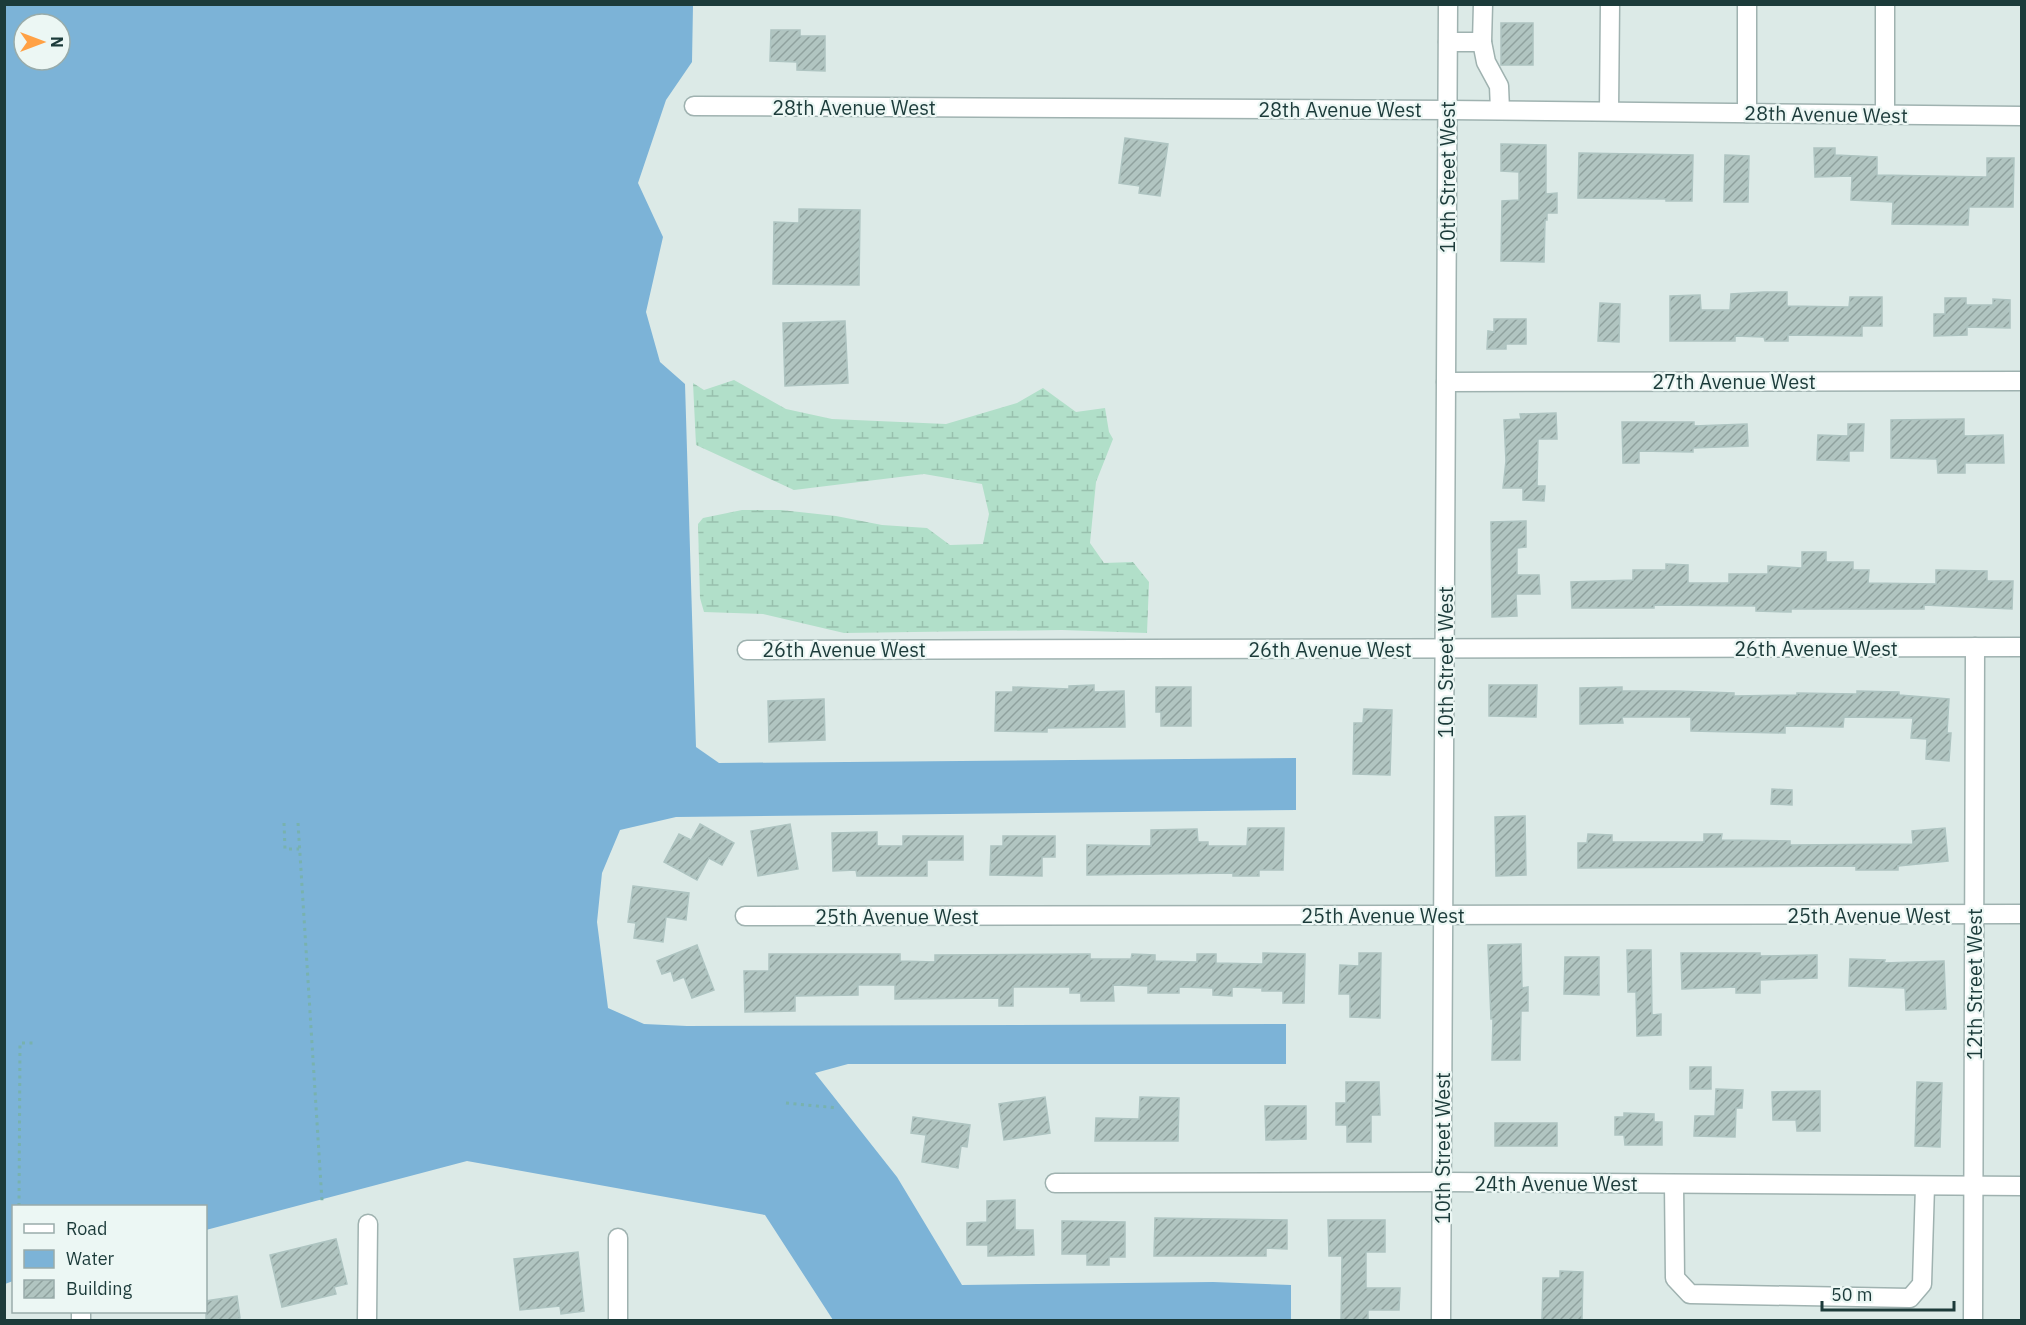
<svg xmlns="http://www.w3.org/2000/svg" width="2026" height="1325" font-family="'IBM Plex Sans',sans-serif">
	<style>
		.wetland { fill: url(#wetland-marsh) }
		.water { fill: #7cb3d7; fill-rule: evenodd }
		.building { fill: url(#building-hatch); stroke: #aec4c1; stroke-width: 1.5 }
		.lines { fill: none; stroke-linecap: round; stroke-linejoin: round }
		.minor-casing { stroke: #9fb2b0; stroke-width: 21 }
		.path { stroke: #78b2ae; stroke-width: 3; stroke-dasharray: 3 4.5; stroke-linecap: butt }
		.minor { stroke: #fff; stroke-width: 18 }
		.labels { text-anchor: middle; dominant-baseline: central; stroke-width: 4.5; stroke-linejoin: round; paint-order: stroke }
		.street-label { font-size: 20px; fill: #1c3b3a; stroke: #ecf7f4 }
	</style>
	<defs>
		<pattern id="wetland-marsh" width="20" height="14" patternUnits="userSpaceOnUse" patternTransform="scale(1.5)"><rect width="20" height="14" fill="#b1dfc9"/><path d="M1 5h8M5 5V1M11 12h8M15 12V8" fill="none" stroke="#98c0ad"/></pattern>
		<pattern id="building-hatch" width="6" height="6" patternUnits="userSpaceOnUse" patternTransform="scale(1.5)"><rect width="6" height="6" fill="#b1c5c1"/><path d="M-1 1l2-2M0 6l6-6M5 7l2-2" fill="none" stroke="#8fa19e"/></pattern>
	</defs>
	<rect width="100%" height="100%" fill="#dceae7"/>
	<polygon class="wetland" points="734,380 786,409 832,419 946,424 1017,403 1043,388 1076,412 1105,408 1109,432 1113,439 1096,482 1090,543 1104,563 1133,562 1149,582 1147,633 1062,630 844,633 763,614 704,612 700,598 698,524 703,518 742,510 781,510 836,516 882,525 927,528 950,545 983,544 989,514 982,484 924,474 794,490 696,445 693,383 704,390"/>
	<path class="water" d="M5,4L693,5L692,62L666,100L638,183L663,237L646,312L660,362L685,384L696,747L719,763L1296,758V810L676,817L620,830L602,873L597,922L608,1008L644,1024L687,1026L1286,1024V1064H848L815,1073L897,1177L962,1285L1213,1282L1291,1285V1320H833L765,1215L467,1161L206,1230V1206H14L13,1281L5,1284ZM24,24H60V60H24Z"/>
	<g class="building">
		<rect x="1501" y="23" width="32" height="42"/>
		<polygon points="771,30 800,30 800,36 825,36 825,71 797,70 797,62 770,61"/>
		<polygon points="1125,138 1168,144 1160,196 1139,193 1140,186 1119,183"/>
		<polygon points="1501,144 1546,145 1546,194 1557,193 1557,213 1547,213 1547,220 1545,220 1544,262 1501,261 1502,201 1519,200 1519,172 1501,171"/>
		<polygon points="1814,148 1835,148 1835,155 1877,157 1877,175 1987,177 1987,158 2014,158 2013,207 1969,207 1968,225 1892,224 1893,202 1851,200 1852,176 1815,177"/>
		<polygon points="1579,153 1693,155 1692,201 1666,201 1666,199 1578,198"/>
		<polygon points="1725,155 1749,156 1748,202 1724,202"/>
		<polygon points="799,209 860,210 859,285 773,284 774,222 799,223"/>
		<polygon points="1764,292 1787,292 1787,306 1849,307 1850,297 1882,297 1882,326 1862,326 1862,336 1788,335 1788,341 1765,341 1764,337 1735,336 1735,341 1670,341 1670,296 1700,295 1701,310 1730,310 1731,294"/>
		<polygon points="1945,298 1966,298 1966,305 1993,305 1993,299 2010,300 2010,328 1967,327 1967,335 1934,336 1934,314 1945,314"/>
		<polygon points="1600,303 1620,304 1619,342 1598,341"/>
		<polygon points="1494,319 1526,319 1526,344 1506,344 1506,349 1487,349 1488,331 1494,332"/>
		<polygon points="845,321 848,383 785,386 783,323"/>
		<polygon points="1556,413 1557,439 1538,439 1537,486 1545,486 1544,501 1523,500 1523,488 1503,488 1506,461 1504,420 1521,419 1520,414"/>
		<polygon points="1964,419 1964,436 2003,435 2004,463 1965,463 1965,473 1938,473 1937,459 1891,458 1891,420"/>
		<polygon points="1622,422 1694,422 1694,426 1747,424 1748,446 1693,448 1693,452 1639,451 1639,463 1623,463"/>
		<polygon points="1848,424 1864,424 1863,451 1849,451 1849,461 1817,460 1818,435 1848,436"/>
		<polygon points="1526,521 1526,547 1517,548 1517,575 1539,575 1540,594 1516,594 1517,616 1492,617 1491,522"/>
		<polygon points="1802,552 1826,552 1826,562 1853,562 1853,570 1869,570 1868,583 1936,584 1936,570 1987,571 1987,581 2013,581 2012,609 1924,605 1924,609 1791,609 1791,612 1756,611 1756,606 1654,605 1654,608 1572,608 1571,582 1633,580 1633,570 1666,570 1666,564 1688,565 1688,583 1729,583 1729,574 1768,574 1768,566 1802,568"/>
		<polygon points="1094,685 1094,692 1124,691 1125,727 1047,728 1047,732 995,731 996,692 1013,692 1013,687 1069,689 1069,686"/>
		<polygon points="1489,685 1537,685 1536,717 1489,716"/>
		<polygon points="1156,687 1191,687 1191,726 1161,726 1161,712 1156,712"/>
		<polygon points="1622,687 1622,691 1677,691 1734,693 1734,696 1797,695 1797,693 1857,694 1857,691 1899,692 1899,695 1949,699 1947,733 1951,733 1949,761 1926,759 1927,739 1911,738 1913,718 1844,717 1843,727 1785,726 1785,733 1691,731 1691,717 1622,717 1623,723 1580,724 1580,688"/>
		<polygon points="824,699 825,740 769,742 768,701"/>
		<polygon points="1364,709 1392,710 1390,775 1353,774 1354,723 1363,723"/>
		<polygon points="1772,789 1792,790 1792,805 1771,804"/>
		<polygon points="1525,816 1526,875 1496,876 1495,817"/>
		<polygon points="700,824 734,843 722,865 709,858 697,880 664,862 679,834 691,840"/>
		<polygon points="790,824 798,869 758,876 751,831"/>
		<polygon points="1248,828 1284,828 1283,870 1259,870 1259,876 1233,876 1233,873 1087,875 1087,845 1151,846 1151,830 1197,829 1198,842 1208,842 1208,846 1247,846"/>
		<polygon points="1945,828 1948,861 1898,866 1898,870 1856,870 1856,866 1578,868 1578,843 1587,843 1588,834 1612,835 1612,842 1704,842 1704,834 1722,834 1721,840 1790,841 1790,845 1913,844 1912,831"/>
		<polygon points="877,832 877,846 903,846 903,836 963,836 963,860 927,860 927,876 857,876 856,870 833,871 832,833"/>
		<polygon points="1003,836 1055,836 1055,857 1042,857 1042,876 990,875 991,846 1003,846"/>
		<polygon points="633,886 689,893 686,920 666,917 663,942 634,938 636,923 628,922"/>
		<polygon points="1521,944 1522,988 1528,987 1528,1011 1521,1011 1520,1060 1492,1060 1493,1019 1491,1019 1488,945"/>
		<polygon points="697,945 714,990 692,998 684,977 674,981 671,971 662,974 657,961"/>
		<polygon points="1627,950 1651,950 1652,1015 1661,1014 1661,1035 1637,1036 1636,992 1628,992"/>
		<polygon points="1263,953 1305,954 1304,1003 1283,1003 1283,991 1262,991 1262,988 1232,987 1232,996 1213,995 1213,988 1179,987 1179,993 1148,993 1148,986 1113,985 1114,1001 1081,1001 1081,993 1070,993 1070,987 1013,987 1013,1006 999,1006 999,998 895,999 895,985 858,985 858,995 795,996 795,1011 745,1012 744,971 769,971 769,954 900,954 900,961 935,962 935,955 1090,954 1090,959 1131,959 1132,954 1155,955 1155,961 1197,962 1197,954 1216,954 1216,963 1263,964"/>
		<polygon points="1359,953 1381,953 1380,1018 1350,1017 1350,994 1339,994 1340,965 1359,966"/>
		<polygon points="1681,953 1760,953 1760,956 1817,955 1817,978 1760,980 1760,993 1736,993 1736,987 1682,989"/>
		<polygon points="1565,957 1599,957 1599,995 1564,994"/>
		<polygon points="1850,959 1885,960 1884,963 1944,961 1946,1009 1906,1010 1905,988 1849,986"/>
		<rect x="1690" y="1067" width="21" height="22"/>
		<polygon points="1346,1082 1379,1082 1380,1115 1371,1115 1371,1142 1347,1142 1347,1125 1336,1125 1336,1103 1346,1103"/>
		<polygon points="1917,1082 1942,1083 1940,1147 1915,1146"/>
		<polygon points="1716,1089 1743,1090 1742,1108 1736,1108 1735,1137 1694,1136 1695,1116 1715,1116"/>
		<polygon points="1820,1091 1820,1131 1797,1131 1796,1120 1773,1120 1772,1092"/>
		<polygon points="1045,1097 1050,1133 1004,1140 999,1104"/>
		<polygon points="1140,1097 1179,1098 1178,1141 1095,1141 1096,1118 1139,1119"/>
		<polygon points="1265,1106 1306,1106 1306,1139 1266,1140"/>
		<polygon points="1624,1113 1654,1114 1654,1122 1662,1122 1662,1145 1625,1145 1624,1135 1615,1135 1615,1117 1624,1117"/>
		<polygon points="913,1117 970,1125 967,1147 961,1146 958,1168 922,1162 926,1135 911,1133"/>
		<rect x="1495" y="1123" width="62" height="23"/>
		<polygon points="1015,1200 1015,1230 1033,1230 1034,1255 988,1256 988,1245 967,1245 967,1223 987,1222 987,1201"/>
		<polygon points="1155,1218 1287,1220 1287,1249 1266,1248 1266,1256 1154,1256"/>
		<polygon points="1328,1220 1385,1220 1385,1252 1366,1252 1366,1288 1400,1288 1399,1310 1368,1310 1368,1320 1341,1320 1342,1256 1329,1256"/>
		<polygon points="1062,1221 1125,1222 1125,1257 1109,1257 1109,1265 1087,1265 1087,1254 1062,1254"/>
		<polygon points="336,1239 347,1284 334,1287 336,1294 282,1307 270,1255"/>
		<polygon points="578,1252 584,1311 561,1314 560,1306 520,1310 514,1259"/>
		<polygon points="1560,1271 1583,1272 1582,1320 1542,1320 1543,1278 1560,1278"/>
		<polygon points="237,1296 240,1318 233,1320 206,1320 206,1301"/>
	</g>
	<g class="lines">
		<defs>
			<g id="minor">
				<polyline points="1448,42 1482,42 1486,62 1499,86 1500,110"/>
				<polyline points="1482,42 1483,4"/>
				<polyline points="694,106 1448,110 2022,116"/>
				<polyline points="1609,111 1610,4"/>
				<polyline points="1747,113 1747,4"/>
				<polyline points="1885,115 1885,4"/>
				<polyline points="1446,382 2022,381"/>
				<polyline points="747,650 2022,647"/>
				<polyline points="745,916 2022,914"/>
				<polyline points="1055,1183 1443,1182 2022,1186"/>
				<polyline points="1674,1184 1675,1278 1690,1294 1910,1298 1922,1284 1925,1186"/>
				<polyline points="81,1320 81,1312"/>
				<polyline points="367,1320 368,1224"/>
				<polyline points="618,1320 618,1238"/>
				<polyline points="1441,1320 1448,4"/>
				<polyline points="1973,1320 1975,647"/>
			</g>
		</defs>
		<use href="#minor" class="minor-casing"/>
		<g class="path">
			<polyline points="284,823 285,849 299,849"/>
			<polyline points="298,823 322,1201"/>
			<polyline points="786,1103 838,1108"/>
			<polyline points="19,1206 20,1043 34,1043"/>
		</g>
		<use href="#minor" class="minor"/>
	</g>
	<g class="labels">
		<g class="street-label">
			<text x="854" y="107">28th Avenue West</text>
			<text x="1340" y="109">28th Avenue West</text>
			<text transform="translate(1826 114) rotate(1)">28th Avenue West</text>
			<text transform="translate(1447 177) rotate(-90)">10th Street West</text>
			<text x="1734" y="381">27th Avenue West</text>
			<text x="1816" y="648">26th Avenue West</text>
			<text x="844" y="649">26th Avenue West</text>
			<text x="1330" y="649">26th Avenue West</text>
			<text transform="translate(1445 662) rotate(-90)">10th Street West</text>
			<text x="1383" y="915">25th Avenue West</text>
			<text x="1869" y="915">25th Avenue West</text>
			<text x="897" y="916">25th Avenue West</text>
			<text transform="translate(1974 984) rotate(-90)">12th Street West</text>
			<text transform="translate(1442 1148) rotate(-90)">10th Street West</text>
			<text x="1556" y="1183">24th Avenue West</text>
		</g>
	</g>
	<rect width="2026" height="1325" fill="none" stroke="#1c3b3a" stroke-width="12"/>
	<rect x="12" y="1205" width="195" height="108" fill="#ecf7f4" stroke="#99acaa" stroke-width="1.5"/>
	<rect x="24" y="1224" width="30" height="9" fill="#ffffff" stroke="#99acaa" stroke-width="1.5"/>
	<text x="66" y="1235" font-size="18" fill="#1c3b3a">Road</text>
	<rect x="24" y="1250" width="30" height="18" fill="#7cb3d7" stroke="#99acaa" stroke-width="1.5"/>
	<text x="66" y="1265" font-size="18" fill="#1c3b3a">Water</text>
	<rect x="24" y="1280" width="30" height="18" fill="url(#building-hatch)" stroke="#99acaa" stroke-width="1.5"/>
	<text x="66" y="1295" font-size="18" fill="#1c3b3a">Building</text>
	<g transform="translate(42 42) rotate(90)"><circle r="28" fill="#ecf7f4" stroke="#99acaa" stroke-width="1.5"/>
	<path d="M0-4.5L10 22L0 15L-10 22Z" fill="#ffa145"/>
	<text y="-9" font-size="16" font-weight="bold" text-anchor="middle" fill="#1c3b3a">N</text>
	</g>
	<path d="M1822 1301v9h132v-9" fill="none" stroke="#1c3b3a" stroke-width="3"/>
	<text x="1831" y="1301" font-size="18" fill="#1c3b3a" stroke="#ecf7f4" stroke-width="4.5" paint-order="stroke">50 m</text>
</svg>
